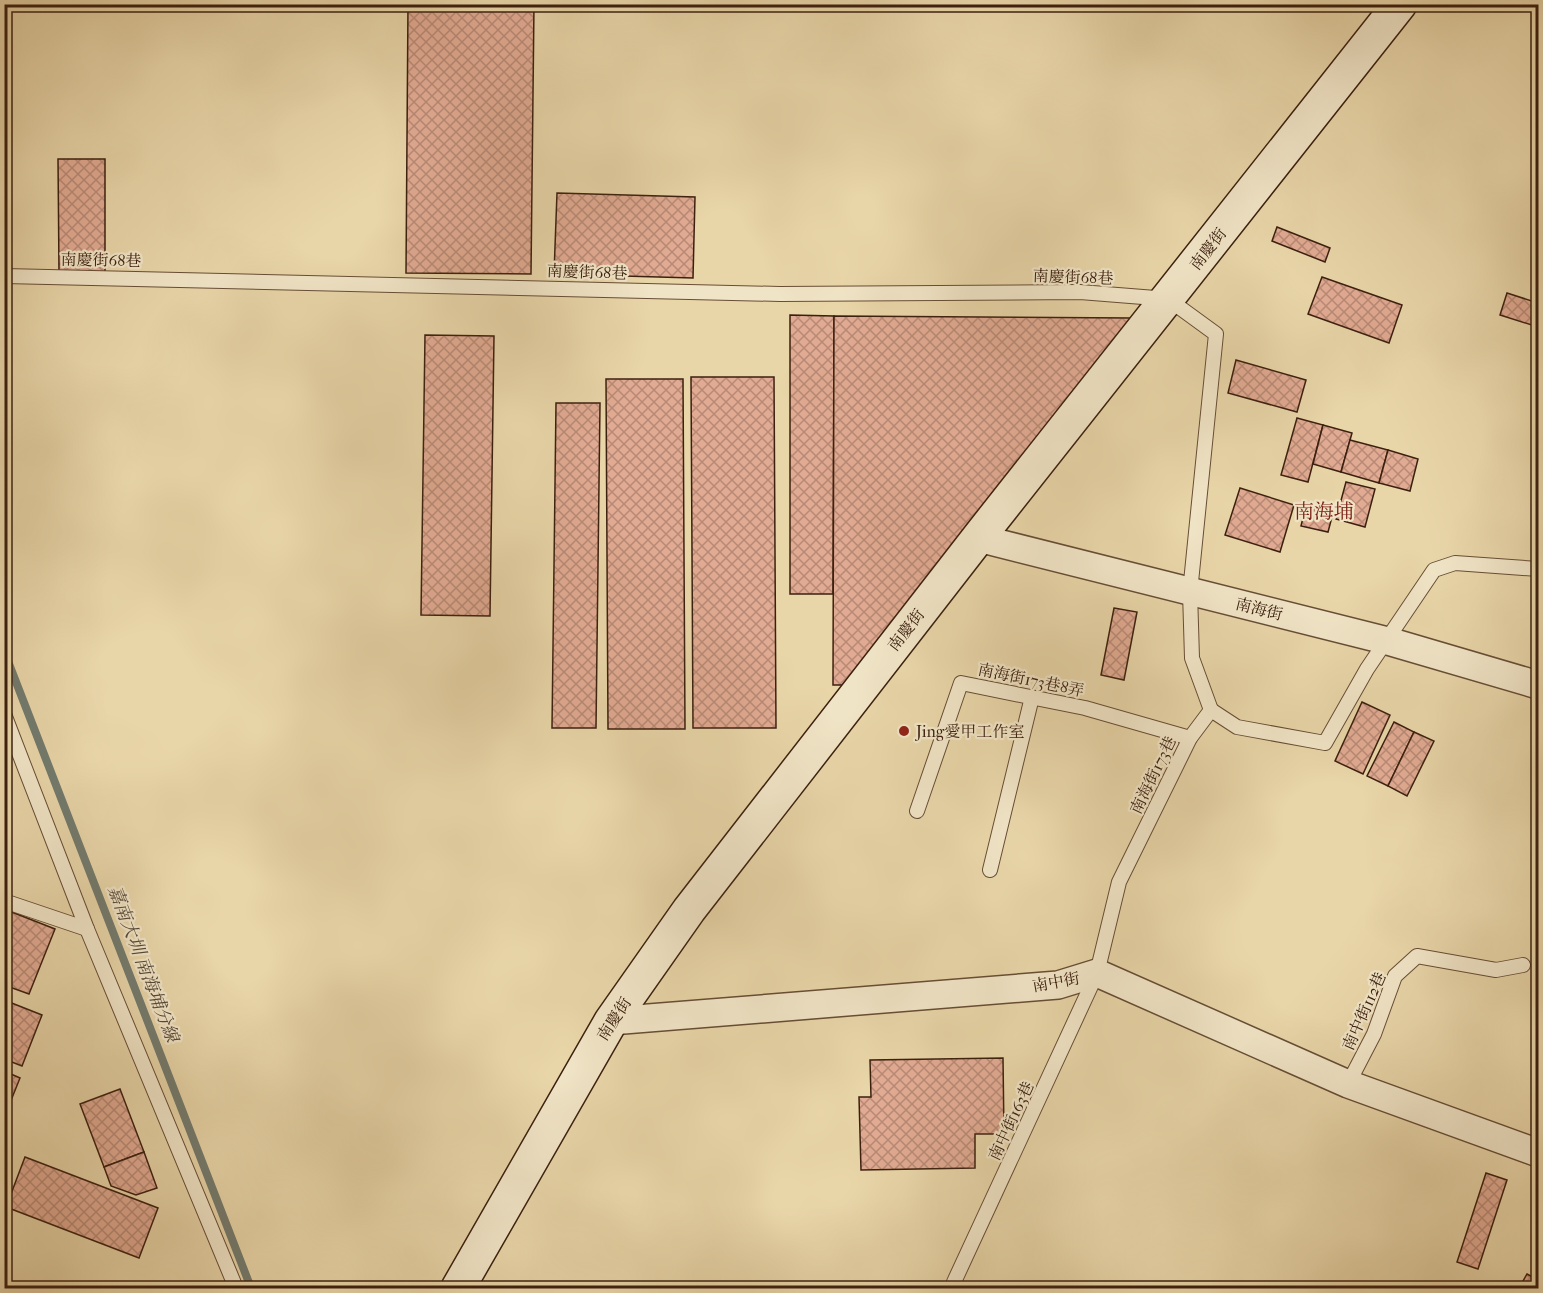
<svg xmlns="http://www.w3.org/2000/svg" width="1543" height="1293" font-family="'IM FELL French Canon','Noto Serif TC',serif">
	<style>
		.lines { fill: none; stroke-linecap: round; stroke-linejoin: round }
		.stream { stroke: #737b6e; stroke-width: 8 }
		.building { fill: url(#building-cross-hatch); stroke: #3c200f; stroke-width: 1.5 }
		.lane-casing { stroke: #674d35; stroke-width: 16 }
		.street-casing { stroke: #674d35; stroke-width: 30 }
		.secondary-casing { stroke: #3c200f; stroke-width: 36 }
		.lane { stroke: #f0e4c6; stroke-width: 14 }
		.street { stroke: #f0e4c6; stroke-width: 27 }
		.secondary { stroke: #f0e4c6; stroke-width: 33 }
		.poi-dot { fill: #8f2418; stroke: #f0e4c6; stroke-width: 2 }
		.labels { text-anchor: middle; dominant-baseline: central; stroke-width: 4.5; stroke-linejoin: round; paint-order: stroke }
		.street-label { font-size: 16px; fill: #3c200f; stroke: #f0e4c6 }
		.poi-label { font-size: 16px; fill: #3c200f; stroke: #f0e4c6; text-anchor: start }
		.water-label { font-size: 18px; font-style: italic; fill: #534636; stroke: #f0e4c6 }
		.quarter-label { font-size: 20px; fill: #7a1f14; stroke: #f0e4c6 }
	</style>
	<defs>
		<pattern id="building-cross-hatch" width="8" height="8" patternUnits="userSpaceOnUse" patternTransform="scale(1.5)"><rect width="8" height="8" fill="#e1aa92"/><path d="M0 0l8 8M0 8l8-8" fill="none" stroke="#b88a76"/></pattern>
	</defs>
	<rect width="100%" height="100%" fill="#e8d5a8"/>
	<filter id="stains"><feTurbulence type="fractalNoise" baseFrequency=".00333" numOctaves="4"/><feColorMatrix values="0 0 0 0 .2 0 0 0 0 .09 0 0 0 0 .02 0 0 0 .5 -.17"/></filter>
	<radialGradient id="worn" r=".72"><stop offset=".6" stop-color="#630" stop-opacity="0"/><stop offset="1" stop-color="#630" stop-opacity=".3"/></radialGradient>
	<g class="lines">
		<polyline class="stream" points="4,651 251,1288"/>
	</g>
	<g class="building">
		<polygon points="408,4 534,4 531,274 406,273"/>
		<polygon points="58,159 105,159 105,272 59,272"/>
		<polygon points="557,193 695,197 693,278 554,274"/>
		<polygon points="1277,227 1330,248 1325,262 1272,241"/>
		<polygon points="1322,277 1402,305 1389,343 1308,314"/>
		<polygon points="1507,293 1538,303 1538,327 1500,315"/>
		<polygon points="790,315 834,316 833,594 790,594"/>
		<polygon points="834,316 1131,318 850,685 833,685"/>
		<polygon points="425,335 494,336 490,616 421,615"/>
		<polygon points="1236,360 1306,380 1297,412 1228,393"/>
		<polygon points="691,377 774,377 776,728 693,728"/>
		<polygon points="606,379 683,379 685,729 608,729"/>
		<polygon points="556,403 600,403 596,728 552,728"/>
		<polygon points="1297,418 1323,425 1308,482 1281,475"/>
		<polygon points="1323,425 1352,433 1341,472 1313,464"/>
		<polygon points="1350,440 1388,450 1379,483 1341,472"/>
		<polygon points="1388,450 1418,459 1410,491 1379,483"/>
		<polygon points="1346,482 1375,489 1365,527 1336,519"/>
		<polygon points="1240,488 1294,505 1280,552 1225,535"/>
		<polygon points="1306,506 1333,513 1328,532 1301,526"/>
		<polygon points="1114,608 1137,612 1124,680 1101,675"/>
		<polygon points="1362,702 1390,715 1363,774 1335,761"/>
		<polygon points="1394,722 1414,732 1388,786 1367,776"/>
		<polygon points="1414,732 1434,741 1407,796 1388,786"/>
		<polygon points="4,909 55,929 29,994 4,985"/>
		<polygon points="4,1000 42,1015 22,1066 4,1059"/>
		<polygon points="1003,1058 1004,1134 975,1134 975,1168 861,1170 859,1097 871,1097 870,1060"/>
		<polygon points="4,1071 20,1078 4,1118"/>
		<polygon points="120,1089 144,1152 104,1167 80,1104"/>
		<polygon points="144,1152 157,1188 136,1195 111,1186 104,1167"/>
		<polygon points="25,1157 158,1208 139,1258 6,1207"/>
		<polygon points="1486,1173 1507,1180 1478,1269 1457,1262"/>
		<polygon points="1527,1274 1538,1280 1538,1288 1519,1288"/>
	</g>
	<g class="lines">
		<defs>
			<g id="lane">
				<polyline points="4,276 780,294 1080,292 1168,299 1216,334 1190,592 1192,658 1211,710 1190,738 1119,882 1097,973 954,1282"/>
				<polyline points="1211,710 1237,727 1325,743 1367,669 1434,570 1455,563 1538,569"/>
				<polyline points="4,714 87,929 236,1288"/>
				<polyline points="917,811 961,683 1085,708 1190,738"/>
				<polyline points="990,870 1032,697"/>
				<polyline points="4,901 87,929"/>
				<polyline points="1348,1084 1374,1034 1395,976 1417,956 1496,970 1523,965"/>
			</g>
			<g id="street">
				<polyline points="978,538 1388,641 1538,685"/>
				<polyline points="611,1021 1058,985 1097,973 1348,1084 1538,1153"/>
			</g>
			<polyline id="secondary" points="458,1288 611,1021 689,910 978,538 1400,4"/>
		</defs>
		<use href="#lane" class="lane-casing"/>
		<use href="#street" class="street-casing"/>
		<use href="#secondary" class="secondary-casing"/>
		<use href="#lane" class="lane"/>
		<use href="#street" class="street"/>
		<use href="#secondary" class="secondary"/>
	</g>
	<circle class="poi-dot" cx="904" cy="731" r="6"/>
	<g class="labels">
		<g class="street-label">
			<text transform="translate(1208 249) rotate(-52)">南慶街</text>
			<text transform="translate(101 260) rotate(1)">南慶街68巷</text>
			<text transform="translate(587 272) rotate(2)">南慶街68巷</text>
			<text transform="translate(1073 277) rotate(2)">南慶街68巷</text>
			<text transform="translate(1259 609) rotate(14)">南海街</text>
			<text transform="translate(906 630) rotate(-52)">南慶街</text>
			<text transform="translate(1031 680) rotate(12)">南海街173巷8弄</text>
			<text transform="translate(1153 775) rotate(-64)">南海街173巷</text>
			<text transform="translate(1056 982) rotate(-10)">南中街</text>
			<text transform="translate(1364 1011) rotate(-66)">南中街112巷</text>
			<text transform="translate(614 1019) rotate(-57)">南慶街</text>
			<text transform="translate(1011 1121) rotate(-65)">南中街163巷</text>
		</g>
		<g class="poi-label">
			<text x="916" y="731">Jing愛甲工作室</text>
		</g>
		<g class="water-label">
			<text transform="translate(143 964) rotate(69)">嘉南大圳 南海埔分線</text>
		</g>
		<g class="quarter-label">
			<text x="1324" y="511">南海埔</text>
		</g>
	</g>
	<rect width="1543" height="1293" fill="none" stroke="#e8d5a8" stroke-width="24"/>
	<rect x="6" y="6" width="1531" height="1281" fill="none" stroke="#3c200f" stroke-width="3"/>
	<rect x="12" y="12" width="1519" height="1269" fill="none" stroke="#3c200f" stroke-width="1.5"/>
	<rect width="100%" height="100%" filter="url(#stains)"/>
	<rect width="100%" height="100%" fill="url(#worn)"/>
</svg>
